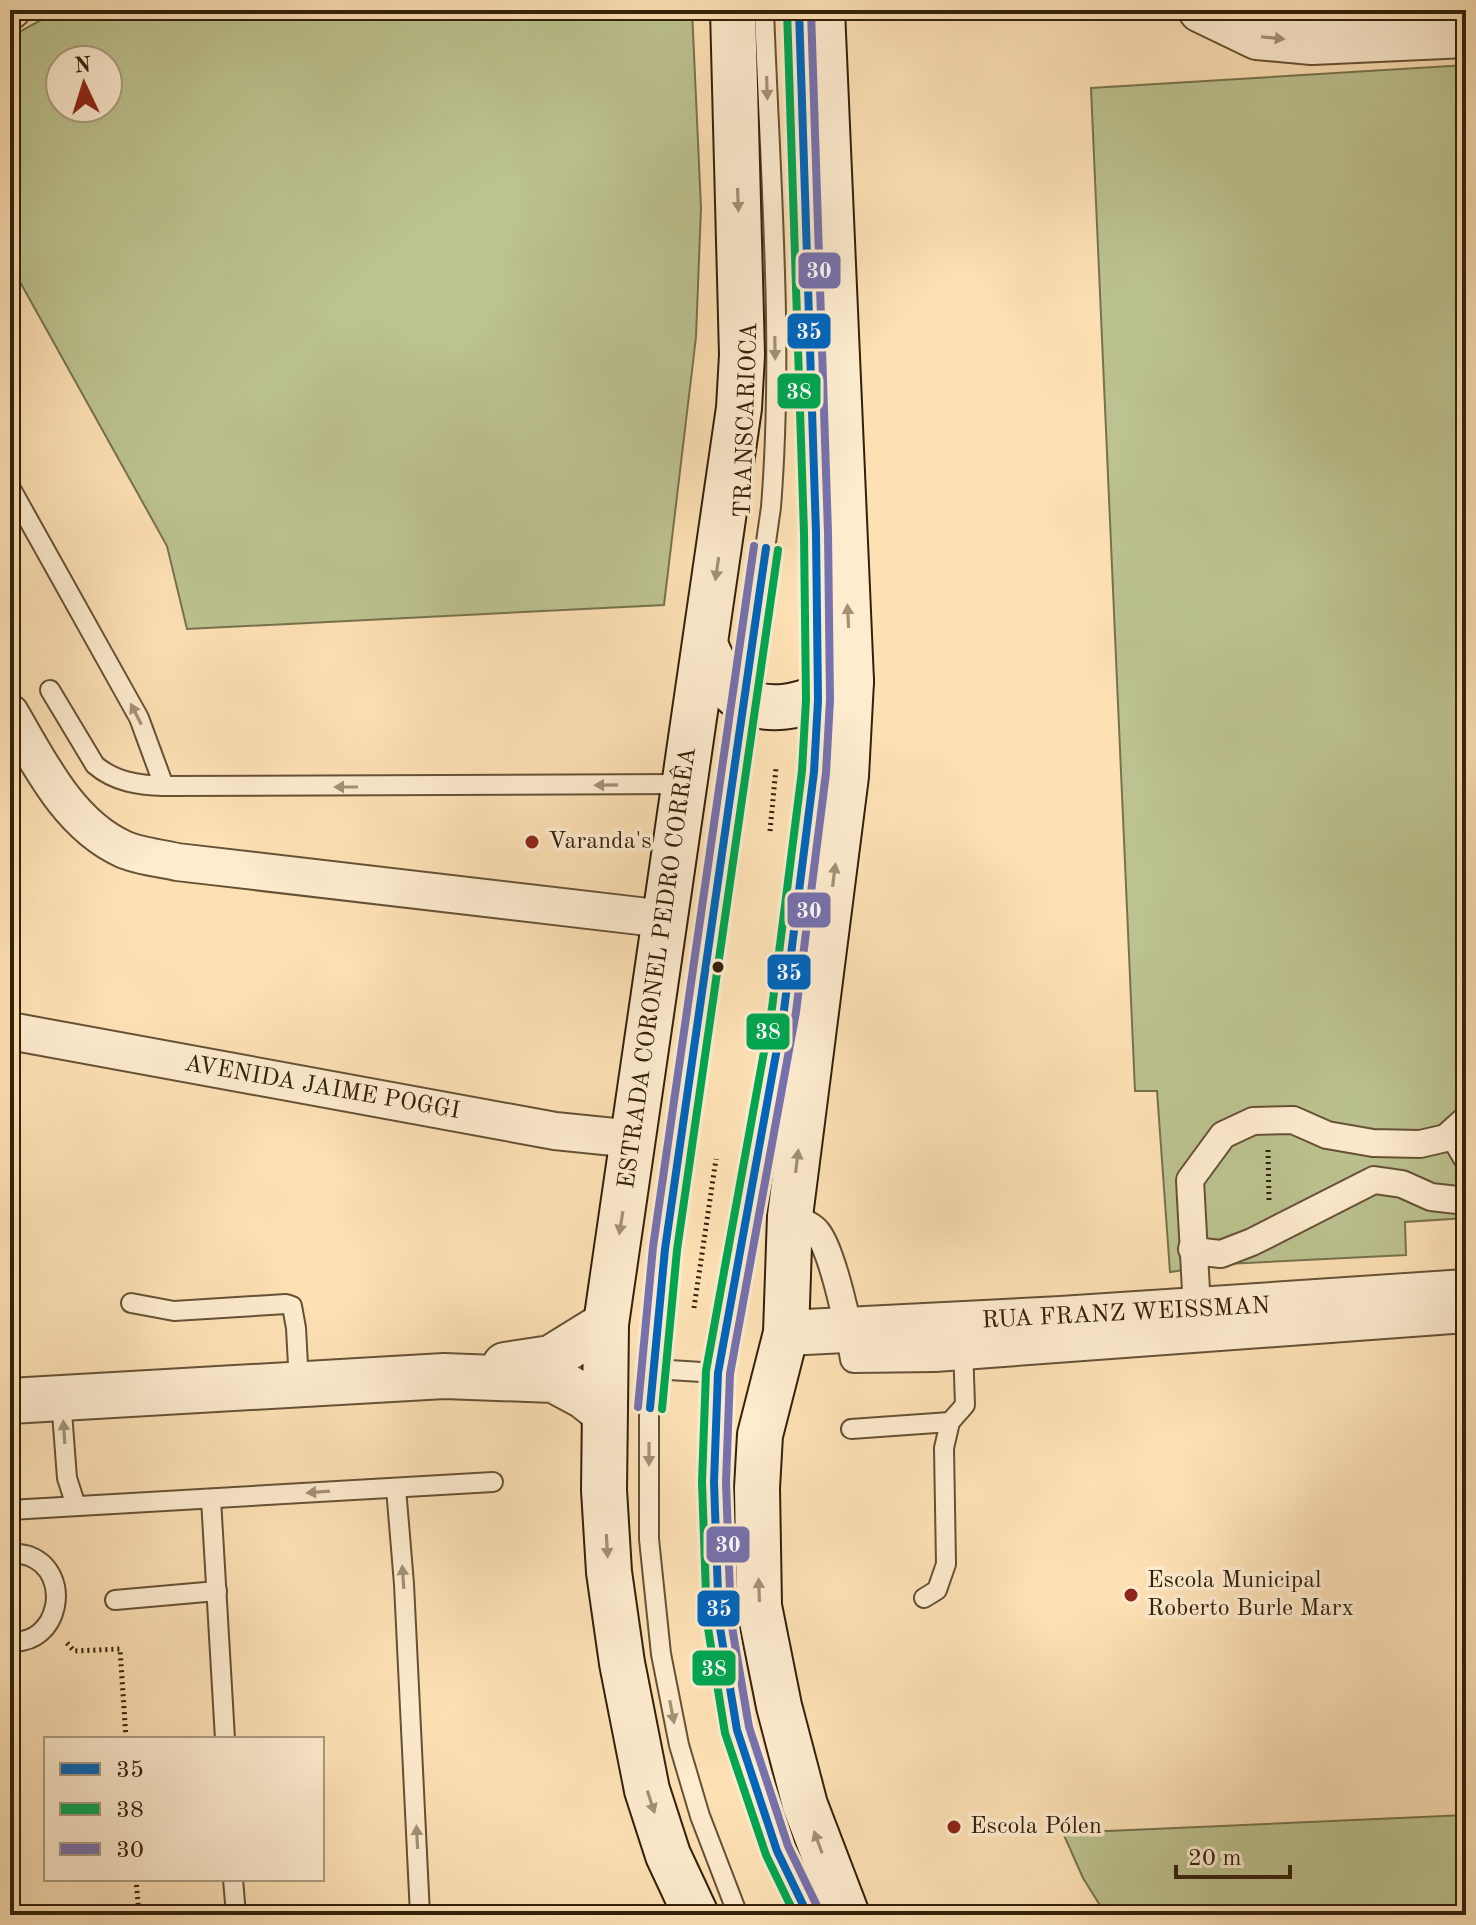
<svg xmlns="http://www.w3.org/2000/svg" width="1476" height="1925" font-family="'Old Standard TT',serif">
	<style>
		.green { fill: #bcc390; stroke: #78724d; stroke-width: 2; fill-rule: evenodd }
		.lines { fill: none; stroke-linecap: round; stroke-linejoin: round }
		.service-casing { stroke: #665135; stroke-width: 22 }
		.pedestrian-casing { stroke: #665135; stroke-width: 30 }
		.minor-casing { stroke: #665135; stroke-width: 40 }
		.tertiary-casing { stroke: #665135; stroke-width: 48 }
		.secondary-casing { stroke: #33210a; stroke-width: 48 }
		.path { stroke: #33210a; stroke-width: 5; stroke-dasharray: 2 4; stroke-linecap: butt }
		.service { stroke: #feeccf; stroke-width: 18 }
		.pedestrian { stroke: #feeccf; stroke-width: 26 }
		.minor { stroke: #feeccf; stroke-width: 36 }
		.tertiary { stroke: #feeccf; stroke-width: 44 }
		.secondary { stroke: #feeccf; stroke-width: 44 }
		.bus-1-casing { stroke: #feeccf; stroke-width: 14 }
		.bus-2-casing { stroke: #feeccf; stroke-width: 14 }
		.bus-3-casing { stroke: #feeccf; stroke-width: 14 }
		.bus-1 { stroke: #0065bd; stroke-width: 8 }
		.bus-2 { stroke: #00a651; stroke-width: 8 }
		.bus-3 { stroke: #7672af; stroke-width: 8 }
		.oneway { fill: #a39176 }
		.poi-dot { fill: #8f2418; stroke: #feeccf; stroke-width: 3 }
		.bus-dot { fill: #33210a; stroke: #feeccf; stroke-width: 3 }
		.labels { text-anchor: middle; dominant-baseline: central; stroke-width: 7; stroke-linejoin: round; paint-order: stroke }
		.street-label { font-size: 24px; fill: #33210a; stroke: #feeccf }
		.poi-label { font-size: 24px; fill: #33210a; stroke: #feeccf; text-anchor: start }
		.line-badge { stroke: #feeccf; stroke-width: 3 }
		.badge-label { font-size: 22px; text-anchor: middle; font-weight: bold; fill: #fff }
	</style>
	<rect width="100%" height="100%" fill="#fde1b5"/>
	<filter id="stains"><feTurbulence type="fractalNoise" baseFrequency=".0025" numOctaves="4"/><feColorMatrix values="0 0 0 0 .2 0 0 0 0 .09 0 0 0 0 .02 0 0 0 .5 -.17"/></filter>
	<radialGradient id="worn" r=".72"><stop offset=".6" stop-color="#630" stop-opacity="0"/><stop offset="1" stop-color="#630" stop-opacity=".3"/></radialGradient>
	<g class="green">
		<path d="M59,10H692L701,208L696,337L664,605L187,629L167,546L10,264V37ZM60,60H108V108H60Z"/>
		<polygon points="1466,65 1466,1218 1405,1222 1406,1255 1226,1264 1170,1272 1157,1091 1135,1091 1091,88"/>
		<polygon points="1466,1815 1466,1915 1106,1915 1083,1878 1063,1833"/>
	</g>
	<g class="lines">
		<defs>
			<g id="service">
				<polyline points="799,10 816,533 818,700 814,772 784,1010 718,1373 714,1482 719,1622 737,1730 777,1851 808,1915"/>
				<polyline points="10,487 139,718 164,786 684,784"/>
				<path d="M50,690L95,765C115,782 138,785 164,786"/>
				<polyline points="131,1303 174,1311 286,1304 292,1306 296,1328 299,1384"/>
				<polyline points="653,1369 718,1373"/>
				<polyline points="61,1399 67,1478 76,1506"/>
				<polyline points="851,1429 950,1422"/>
				<polyline points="396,1488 404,1584 420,1915"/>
				<polyline points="211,1499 225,1739"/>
				<polyline points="10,1510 493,1482"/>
				<path d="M10,1553C16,1554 23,1554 29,1556C74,1573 59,1647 10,1641"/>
				<polyline points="924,1598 937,1590 946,1564 944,1448 950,1422 965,1405 963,1346"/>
				<polyline points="115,1600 217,1591"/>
				<polyline points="233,1879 236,1915"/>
				<path d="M738,1915L700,1816L679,1745L661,1654L649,1539V1416L665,1249L771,507C784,342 770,175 764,10"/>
			</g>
			<g id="pedestrian">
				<polyline points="1458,1129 1459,1144 1466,1156"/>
				<path d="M790,1216C798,1220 812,1225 817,1232C833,1251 850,1333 854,1359L935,1358L1466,1319"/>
				<polyline points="1192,1249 1202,1252 1221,1254 1252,1242 1374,1180 1402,1184 1431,1197 1466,1201"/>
				<polyline points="1197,1309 1190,1180 1223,1135 1253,1121 1293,1120 1327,1135 1373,1143 1420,1144 1446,1138 1466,1120"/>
			</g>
			<g id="minor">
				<polyline points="10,11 12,10"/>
				<path d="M10,713C39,762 68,824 123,849C138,856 160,858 177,862L665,919"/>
				<polyline points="10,1031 555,1131 634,1139"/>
			</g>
			<g id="tertiary">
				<polyline points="1201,10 1257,37 1312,42 1466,35"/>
				<polyline points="786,1333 1061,1319 1466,1292"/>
				<polyline points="505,1365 551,1358 606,1324"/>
				<polyline points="10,1401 444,1376 554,1380 584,1396 604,1412"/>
			</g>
			<g id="secondary">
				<polyline points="822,10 851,681 846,776 790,1216 786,1333 760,1435 757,1488 759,1606 779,1706 805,1805 847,1915"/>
				<path d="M706,647C711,658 716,670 723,680C754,727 813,704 851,681"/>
				<polyline points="696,1915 668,1855 647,1790 622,1663 609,1572 604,1490 606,1324 610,1296 739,408 742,355 733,10"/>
			</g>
		</defs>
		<use href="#service" class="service-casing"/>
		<use href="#pedestrian" class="pedestrian-casing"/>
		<use href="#minor" class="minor-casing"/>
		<use href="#tertiary" class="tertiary-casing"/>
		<use href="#secondary" class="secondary-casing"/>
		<g class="path">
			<polyline points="770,831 776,768"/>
			<polyline points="1268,1150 1269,1200"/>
			<polyline points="694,1308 716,1159"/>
			<polyline points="67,1643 74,1651 120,1649 126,1739"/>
			<polyline points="136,1879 139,1915"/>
		</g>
		<use href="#service" class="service"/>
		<use href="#pedestrian" class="pedestrian"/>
		<use href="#minor" class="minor"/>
		<use href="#tertiary" class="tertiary"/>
		<use href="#secondary" class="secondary"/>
		<defs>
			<g id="bus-1">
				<polyline points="799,10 816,533 818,700 814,772 784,1010 718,1373 714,1482 719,1622 737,1730 777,1851 808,1915"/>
				<polyline points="650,1408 665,1249 766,548"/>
			</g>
			<g id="bus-2">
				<polyline points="787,10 804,533 806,700 802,771 772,1008 706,1371 702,1482 707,1622 725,1733 766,1855 795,1915"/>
				<polyline points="662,1409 677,1250 778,550"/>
			</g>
			<g id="bus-3">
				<polyline points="811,10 828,533 830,700 826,773 796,1012 730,1374 726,1482 731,1621 749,1727 788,1846 819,1910"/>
				<polyline points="638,1407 653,1247 754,546"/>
			</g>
		</defs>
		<use href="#bus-1" class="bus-1-casing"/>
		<use href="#bus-2" class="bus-2-casing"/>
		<use href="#bus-3" class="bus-3-casing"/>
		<use href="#bus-1" class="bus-1"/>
		<use href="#bus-2" class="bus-2"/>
		<use href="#bus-3" class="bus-3"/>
	</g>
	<defs><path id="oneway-solid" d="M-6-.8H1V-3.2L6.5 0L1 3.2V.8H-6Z" transform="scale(2)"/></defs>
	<g class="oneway">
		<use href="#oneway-solid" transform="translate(1273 38) rotate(6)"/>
		<use href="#oneway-solid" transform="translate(767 88) rotate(88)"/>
		<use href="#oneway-solid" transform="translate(738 200) rotate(88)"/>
		<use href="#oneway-solid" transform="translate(775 348) rotate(89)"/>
		<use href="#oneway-solid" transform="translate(717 569) rotate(98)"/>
		<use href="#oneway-solid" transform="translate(848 616) rotate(-93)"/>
		<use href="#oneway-solid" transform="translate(136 714) rotate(-117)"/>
		<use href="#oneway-solid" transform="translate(606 785) rotate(179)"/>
		<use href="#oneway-solid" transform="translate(346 787) rotate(180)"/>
		<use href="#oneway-solid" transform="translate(834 875) rotate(-83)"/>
		<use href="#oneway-solid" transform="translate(797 1161) rotate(-83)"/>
		<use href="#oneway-solid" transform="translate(621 1223) rotate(99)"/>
		<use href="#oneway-solid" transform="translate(64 1432) rotate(-94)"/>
		<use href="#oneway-solid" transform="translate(649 1454) rotate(90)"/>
		<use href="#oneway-solid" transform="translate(318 1492) rotate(176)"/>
		<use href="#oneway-solid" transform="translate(607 1546) rotate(87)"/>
		<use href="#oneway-solid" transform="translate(403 1577) rotate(-94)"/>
		<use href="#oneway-solid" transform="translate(759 1590) rotate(-92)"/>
		<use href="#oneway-solid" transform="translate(672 1712) rotate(79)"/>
		<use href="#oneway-solid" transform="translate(651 1802) rotate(72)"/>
		<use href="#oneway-solid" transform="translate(417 1837) rotate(-93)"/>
		<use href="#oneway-solid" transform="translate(818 1842) rotate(-110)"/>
	</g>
	<g class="poi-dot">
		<circle cx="532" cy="842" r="8"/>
		<circle cx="1131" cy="1595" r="8"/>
		<circle cx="954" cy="1827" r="8"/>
	</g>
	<circle class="bus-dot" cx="718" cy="967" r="7"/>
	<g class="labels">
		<g class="street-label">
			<text transform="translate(747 420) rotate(-88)">TRANSCARIOCA</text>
			<text transform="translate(658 968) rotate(-82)">ESTRADA CORONEL PEDRO CORRÊA</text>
			<text transform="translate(322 1088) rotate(10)">AVENIDA JAIME POGGI</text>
			<text transform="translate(1126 1314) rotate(-3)">RUA FRANZ WEISSMAN</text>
		</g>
		<g class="poi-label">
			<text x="548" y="842">Varanda's</text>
			<text x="1147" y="1581">Escola Municipal<tspan x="1147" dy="28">Roberto Burle Marx</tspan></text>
			<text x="970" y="1827">Escola Pólen</text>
		</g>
	</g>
	<g class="line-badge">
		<rect x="797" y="251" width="45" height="39" rx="8" fill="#7672af"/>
		<rect x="786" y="312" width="46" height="38" rx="8" fill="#0065bd"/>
		<rect x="776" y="372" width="46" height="38" rx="8" fill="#00a651"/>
		<rect x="786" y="891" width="46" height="38" rx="8" fill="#7672af"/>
		<rect x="766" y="953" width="46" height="38" rx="8" fill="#0065bd"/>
		<rect x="745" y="1012" width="46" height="39" rx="8" fill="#00a651"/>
		<rect x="705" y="1525" width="46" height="39" rx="8" fill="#7672af"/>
		<rect x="696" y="1589" width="45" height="39" rx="8" fill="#0065bd"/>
		<rect x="691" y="1649" width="46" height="38" rx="8" fill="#00a651"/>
	</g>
	<g class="badge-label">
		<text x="819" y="278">30</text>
		<text x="809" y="339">35</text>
		<text x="799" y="399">38</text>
		<text x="809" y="918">30</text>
		<text x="789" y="980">35</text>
		<text x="768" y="1039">38</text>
		<text x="728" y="1552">30</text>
		<text x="719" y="1616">35</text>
		<text x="714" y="1676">38</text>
	</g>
	<rect width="1476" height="1925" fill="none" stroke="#fde1b5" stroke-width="40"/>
	<rect x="12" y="12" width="1452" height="1901" fill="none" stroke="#33210a" stroke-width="4"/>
	<rect x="20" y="20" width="1436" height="1885" fill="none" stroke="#33210a" stroke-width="2"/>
	<rect x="44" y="1737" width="280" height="144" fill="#feeccf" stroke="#ad9b80" stroke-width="2"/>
	<rect x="60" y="1763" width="40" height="12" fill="#0065bd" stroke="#ad9b80" stroke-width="2"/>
	<text x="116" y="1777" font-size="24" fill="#33210a">35</text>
	<rect x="60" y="1803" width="40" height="12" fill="#00a651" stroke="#ad9b80" stroke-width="2"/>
	<text x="116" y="1817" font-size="24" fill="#33210a">38</text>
	<rect x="60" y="1843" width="40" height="12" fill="#7672af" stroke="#ad9b80" stroke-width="2"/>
	<text x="116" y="1857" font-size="24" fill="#33210a">30</text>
	<g transform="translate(84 84) rotate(356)"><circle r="38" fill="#feeccf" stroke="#ad9b80" stroke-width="2"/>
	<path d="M0-6L14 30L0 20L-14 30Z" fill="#8f2418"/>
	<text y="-12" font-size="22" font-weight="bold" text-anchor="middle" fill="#33210a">N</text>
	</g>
	<path d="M1176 1865v12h114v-12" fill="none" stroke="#33210a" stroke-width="4"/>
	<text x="1188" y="1865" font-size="24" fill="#33210a" stroke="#feeccf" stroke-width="6" paint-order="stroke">20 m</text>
	<rect width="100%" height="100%" filter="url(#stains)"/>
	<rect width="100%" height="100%" fill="url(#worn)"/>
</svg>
